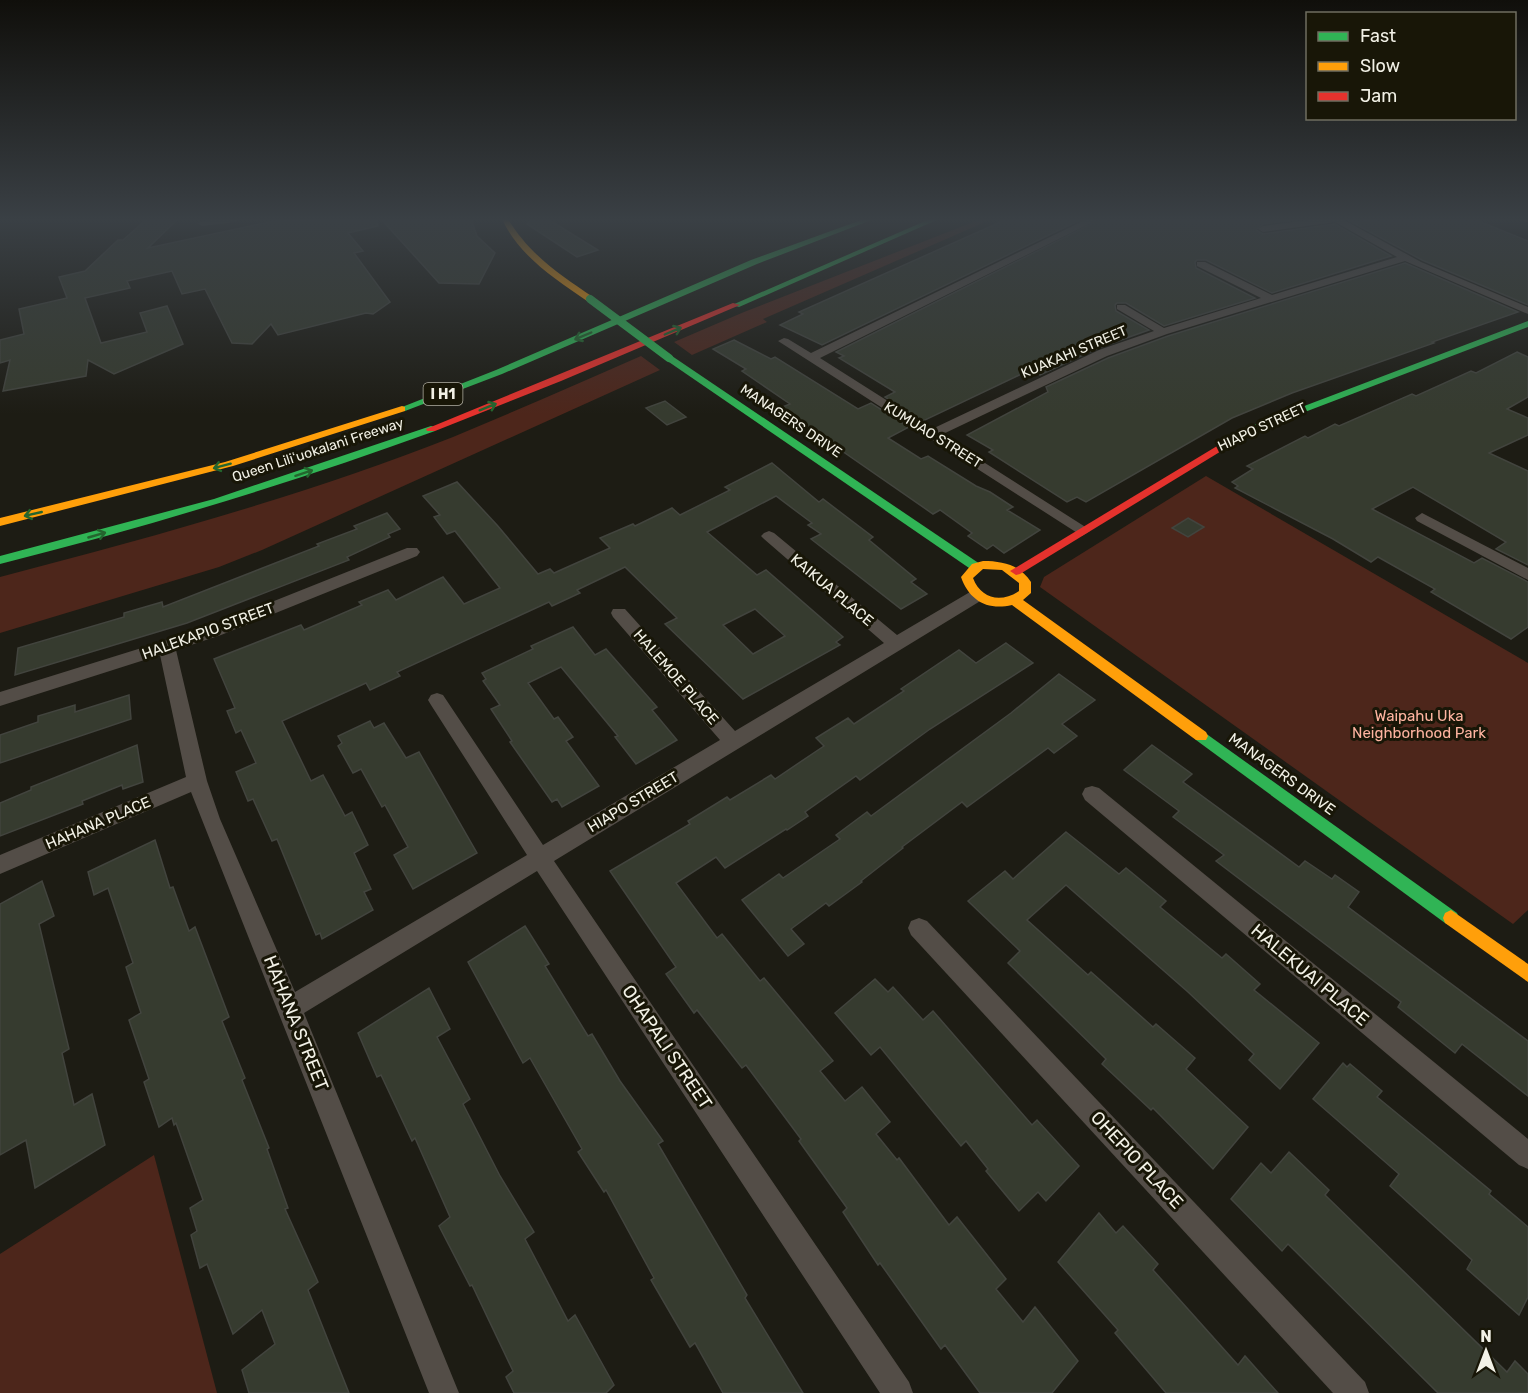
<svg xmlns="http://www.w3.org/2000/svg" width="1528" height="1393" font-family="Rubik,sans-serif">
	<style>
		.green { fill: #4d261b }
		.building { fill: #363b2f; stroke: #42443e; stroke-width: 1.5; fill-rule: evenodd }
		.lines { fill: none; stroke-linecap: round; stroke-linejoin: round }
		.street { fill: #534d47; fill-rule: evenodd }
		.fast { fill: #30b455; fill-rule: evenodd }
		.slow { fill: #ff9f0a; fill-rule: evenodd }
		.jam { fill: #e5322d; fill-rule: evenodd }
		.fast-bridge { stroke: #30b455; stroke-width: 8 }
		.oneway { stroke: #24652e }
		.labels { text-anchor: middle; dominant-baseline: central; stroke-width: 6; stroke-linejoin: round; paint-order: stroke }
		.far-street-label { font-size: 14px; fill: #f2f1e6; stroke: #181607 }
		.shield { fill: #181607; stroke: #b1afa3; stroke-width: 1.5 }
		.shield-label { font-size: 14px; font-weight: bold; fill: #f2f1e6 }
		.street-label { font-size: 15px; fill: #f2f1e6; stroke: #181607 }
		.park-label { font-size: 15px; fill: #feb4a0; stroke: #181607 }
		.near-street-label { font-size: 18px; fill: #f2f1e6; stroke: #181607 }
	</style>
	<rect width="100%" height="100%" fill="#1d1c14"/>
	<g class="green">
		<polygon points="981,219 992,219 763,319 767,322 692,355 674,342 744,312"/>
		<path d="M641,356L660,370L262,550L219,567L0,633V577C153,537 306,495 453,437C516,411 579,383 641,356Z"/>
		<polygon points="1206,476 1528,663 1528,910 1513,924 1040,587 1044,577"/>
		<polygon points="154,1155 217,1393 0,1393 0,1254"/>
	</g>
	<g class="building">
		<polygon points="147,219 178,219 148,248 274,221 377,219 378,226 348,233 363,251 354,253 390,302 373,314 366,313 278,335 271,324 252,344 232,343 205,289 182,294 172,271 127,281 130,288 85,298 101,343 147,332 140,313 167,306 183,344 114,374 88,360 86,376 3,391 10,360 0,363 0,340 24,334 19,309 67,298 59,277 85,271 118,240 123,240"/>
		<polygon points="381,219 471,219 477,236 495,253 479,284 439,283"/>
		<polygon points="531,219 548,219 598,250 577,257 527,224"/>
		<polygon points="1007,219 1082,219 822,345 780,325 803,314 799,312"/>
		<polygon points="1101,219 1302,219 1263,224 1256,230 1263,234 1335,224 1391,256 1272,293 1206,260 1197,260 1195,262 1196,268 1255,298 1164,326 1126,303 1117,303 1115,305 1116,311 1149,330 1098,348 1040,375 1036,367 923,421 885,397 895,392 839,358 844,356 836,352"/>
		<polygon points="1346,219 1353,219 1353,222 1381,219 1474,219 1528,241 1528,305 1422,260"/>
		<polygon points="1405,263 1518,312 1432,342 1434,343 1292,393 1232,418 1086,502 1077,497 1067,502 989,452 993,450 967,435 1048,392 1046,387 1108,358 1168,336"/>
		<polygon points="734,340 771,359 775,357 858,409 871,403 909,427 888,438 921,459 928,456 976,486 990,492 1013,507 1007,510 1040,530 1004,553 993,545 987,549 968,536 972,533 940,510 933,514 780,408 790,404 742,371 746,369 713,349"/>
		<polygon points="1517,352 1528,357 1528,397 1507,409 1528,418 1528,435 1489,453 1528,471 1528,565 1496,549 1506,542 1413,487 1372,509 1474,563 1482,558 1528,582 1528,627 1511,639 1431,592 1435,589 1378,557 1371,562 1333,539 1235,488 1238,486 1232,482 1253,469 1247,466 1305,436 1308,438 1335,424 1339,426 1412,394 1416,396 1471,371 1476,373"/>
		<polygon points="665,401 686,417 667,425 646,408"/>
		<path d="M772,463L819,502L823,499L873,537L869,540L916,579L911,582L927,594L901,609L811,539L821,534L808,525L812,523L776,496L707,532L757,575L766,570L843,637L836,642L840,645L743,699L665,624L677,618L625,567L577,590L580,593L552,606L549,602L397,672L400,676L370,690L366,683L282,721L311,781L323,775L345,816L352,812L368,845L354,853L371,889L364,892L373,910L322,939L320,933L316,935L277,839L272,841L253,799L248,801L236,772L256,763L241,730L236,733L227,711L235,708L214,659L301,625L304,630L362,605L359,602L388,590L396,600L443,577L464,604L500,588L455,531L447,534L434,517L440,515L423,496L457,482L497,525L538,574L550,569L554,573L610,548L600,538L633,524L635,526L672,508L680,515L730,490L725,487ZM755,609L785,636L753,654L723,625Z"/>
		<polygon points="387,513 400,529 388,534 390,537 347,557 349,560 187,623 15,675 18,648 124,617 124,613 162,602 163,607 319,546 317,544 357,529 354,526"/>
		<polygon points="1188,518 1204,527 1188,537 1172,528"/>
		<polygon points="573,627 595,655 606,649 657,707 652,710 677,740 636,764 615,737 618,736 561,667 528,683 554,719 558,717 573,737 566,741 599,786 562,807 557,799 552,802 510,742 512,741 491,709 500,705 483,681 486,679 482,673 533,649 531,646"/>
		<polygon points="1006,643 1033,663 930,729 860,780 856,776 805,812 808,816 787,830 786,829 725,868 716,857 676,883 717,938 722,934 760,981 764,978 833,1061 820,1071 845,1101 862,1087 890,1122 876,1134 897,1160 899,1158 949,1225 957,1217 1006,1279 996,1289 1023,1322 1035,1307 1078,1361 1052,1393 980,1393 945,1345 941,1349 880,1263 878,1265 843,1212 847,1208 799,1141 801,1139 746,1065 742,1068 697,1010 694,1013 666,974 676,967 610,871 690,824 688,821 727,797 730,800 771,775 775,779 824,746 816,738 848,718 854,724 904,691 901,689 959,650 976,663"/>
		<polygon points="1059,674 1095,700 1062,724 1077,736 1054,753 1048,748 967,807 962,802 902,847 903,848 861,881 862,882 829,906 826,903 791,929 804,944 788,956 742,900 779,874 783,878 840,839 836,835 867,812 871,816 1011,713"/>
		<polygon points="129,695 131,719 0,763 0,735 38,722 38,716 75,705 75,712"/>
		<polygon points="370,721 374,728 384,723 406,758 419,752 477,853 413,889 394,855 408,847 385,805 382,807 361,769 353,773 338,746 342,743 338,736"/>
		<polygon points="137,745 143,782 123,789 122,785 82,801 83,804 0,836 0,803 31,790 31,787"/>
		<polygon points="1152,745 1192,774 1183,782 1299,867 1305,861 1332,879 1335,875 1359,892 1348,907 1528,1041 1528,1096 1462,1044 1455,1053 1398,1007 1401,1002 1216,861 1224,855 1173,817 1179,811 1124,770"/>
		<polygon points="1066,832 1119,874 1126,868 1166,901 1160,907 1222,958 1226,954 1260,984 1254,990 1319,1043 1280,1089 1249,1060 1254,1054 1188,992 1066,885 1027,920 1088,975 1091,972 1153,1027 1156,1024 1195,1058 1186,1069 1248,1127 1213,1169 1153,1108 1151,1110 1102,1064 1106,1059 1008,963 1020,951 968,901 1005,871 1013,879"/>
		<polygon points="155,840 170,888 173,887 189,931 195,927 229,1017 222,1021 245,1078 242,1080 269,1148 267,1149 288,1208 285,1209 318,1282 308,1290 349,1393 249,1393 242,1370 275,1344 262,1310 233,1334 207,1264 200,1268 191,1235 197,1231 190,1208 203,1200 176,1123 174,1125 172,1118 159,1127 144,1082 149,1079 129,1020 141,1013 126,967 133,963 108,888 94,895 88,872"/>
		<polygon points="42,881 54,916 39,924 69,1049 62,1053 74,1105 92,1094 105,1145 35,1188 26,1140 0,1155 0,904"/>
		<polygon points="525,926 549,964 545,966 588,1036 592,1034 620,1081 663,1141 658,1144 747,1295 745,1298 803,1393 723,1393 695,1343 690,1347 651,1280 654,1278 606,1190 604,1192 578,1152 582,1149 530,1058 523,1063 468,962"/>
		<polygon points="875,979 888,992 893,987 923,1020 933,1011 1032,1125 1037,1120 1079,1166 1046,1201 1038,1192 1019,1211 986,1171 988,1169 966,1141 961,1146 880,1047 871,1055 835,1013"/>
		<polygon points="429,988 450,1029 437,1037 470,1099 463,1104 500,1176 534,1232 525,1239 568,1321 575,1315 614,1385 606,1393 514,1393 506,1377 513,1371 472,1285 470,1286 439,1226 450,1217 415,1138 412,1141 381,1075 377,1077 358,1033"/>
		<polygon points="1343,1063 1347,1067 1350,1064 1382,1091 1377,1097 1491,1191 1489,1194 1528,1227 1528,1297 1519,1315 1467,1269 1472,1260 1390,1186 1399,1174 1313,1099"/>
		<polygon points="1289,1152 1329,1190 1325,1195 1507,1372 1515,1361 1528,1374 1528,1393 1438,1393 1288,1244 1282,1251 1231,1199 1261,1163 1271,1173"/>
		<polygon points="1099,1213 1116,1233 1123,1226 1158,1264 1153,1270 1238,1365 1245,1356 1278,1393 1166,1393 1115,1333 1118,1330 1058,1262"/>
	</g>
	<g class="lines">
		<g class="street">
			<polygon points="214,219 241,219 236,222 202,226 197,223"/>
			<polygon points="1087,219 1099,219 820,358 932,429 1099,350 1154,331 1117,309 1117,305 1125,305 1164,328 1261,298 1197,266 1197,262 1205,262 1272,295 1397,257 1335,222 1263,232 1258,229 1263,226 1317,219 1342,219 1421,262 1528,307 1528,314 1405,261 1167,334 1107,356 941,435 1087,528 1090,531 1082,536 778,341 784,338 788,339 811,353"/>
			<polygon points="1422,513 1528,568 1528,580 1417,521 1415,518"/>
			<polygon points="769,531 774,533 897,635 970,592 982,592 984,596 982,600 554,861 909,1382 913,1393 880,1393 537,871 304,1013 459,1393 429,1393 191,792 0,874 0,855 186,777 160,655 0,706 0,692 209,627 407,548 417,548 420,552 417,556 221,635 176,650 207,781 220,819 295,992 527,855 431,705 428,700 431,695 437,693 443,695 543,845 720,740 613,617 611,613 613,609 625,609 735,731 884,643 764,539 761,536 764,533"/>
			<polygon points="1092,786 1099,788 1528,1139 1528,1169 1519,1165 1085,800 1082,794 1085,788"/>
			<polygon points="919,918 927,921 1365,1382 1369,1393 1333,1393 911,935 908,928 911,921"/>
		</g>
		<g class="fast">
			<polygon points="864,219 874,219 757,264 502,374 405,411 397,409 496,370 751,260"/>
			<polygon points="930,219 939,219 739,307 732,305"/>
			<polygon points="1528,321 1528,327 1260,429 1241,439 1233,439 1232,437 1254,425"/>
			<polygon points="666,356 672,356 980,564 982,567 980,570 972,570 666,360"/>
			<path d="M431,426L435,427V431C292,483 147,527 0,564V556L214,499Z"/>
			<polygon points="1201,730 1457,913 1459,918 1457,923 1451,926 1445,923 1196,740 1194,736 1196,732"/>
		</g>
		<g class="slow">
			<path d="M502,219H508C529,254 560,275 593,297V301H587C554,278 519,256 502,219Z"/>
			<polygon points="402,406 405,407 405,411 233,466 0,526 0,518 225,462"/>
			<path d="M983,561C1003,561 1020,565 1031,582V593L1023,600L1206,732L1208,736L1206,740H1196L1012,605C987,611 969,600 961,577L972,564ZM983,569L1002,570L1019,583V591C1001,603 981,599 973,578Z"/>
			<polygon points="1451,910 1528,964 1528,982 1445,923 1443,918 1445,913"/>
		</g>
		<g class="jam">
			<polygon points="1519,219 1528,219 1528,222 1520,221"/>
			<polygon points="733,303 740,305 561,381 435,431 427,431 426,429"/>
			<polygon points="1237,434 1242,437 1241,439 1020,574 1016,575 1010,571"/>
		</g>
		<polyline class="fast-bridge" points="590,299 669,358"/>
	</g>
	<defs><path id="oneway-shaft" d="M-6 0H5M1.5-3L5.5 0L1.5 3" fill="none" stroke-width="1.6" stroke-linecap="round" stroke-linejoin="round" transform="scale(1.5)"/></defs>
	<g class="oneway">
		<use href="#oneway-shaft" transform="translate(673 331) rotate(-23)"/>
		<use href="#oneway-shaft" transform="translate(583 336) rotate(157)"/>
		<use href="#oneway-shaft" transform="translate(488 407) rotate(-22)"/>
		<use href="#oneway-shaft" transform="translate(222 466) rotate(165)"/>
		<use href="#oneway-shaft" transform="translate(304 473) rotate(-18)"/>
		<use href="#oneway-shaft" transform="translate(33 514) rotate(167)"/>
		<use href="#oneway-shaft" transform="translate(97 535) rotate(-16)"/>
	</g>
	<linearGradient id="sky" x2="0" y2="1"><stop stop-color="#100f0b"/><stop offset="0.53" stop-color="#3a4045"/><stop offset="1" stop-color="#3a4045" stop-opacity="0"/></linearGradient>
	<rect width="1528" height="414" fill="url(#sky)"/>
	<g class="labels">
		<g class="far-street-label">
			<text transform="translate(1074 352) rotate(-23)">KUAKAHI STREET</text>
			<text transform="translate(791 421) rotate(34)">MANAGERS DRIVE</text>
			<text transform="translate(1262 427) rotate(-25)">HIAPO STREET</text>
			<text transform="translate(933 435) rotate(32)">KUMUAO STREET</text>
			<text transform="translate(318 450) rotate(-18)">Queen Liliʻuokalani Freeway</text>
		</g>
		<rect class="shield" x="423.5" y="383" width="39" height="22" rx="4.5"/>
		<g class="shield-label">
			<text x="443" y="394">I H1</text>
		</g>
		<g class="street-label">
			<text transform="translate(832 590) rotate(40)">KAIKUA PLACE</text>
			<text transform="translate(208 631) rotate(-20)">HALEKAPIO STREET</text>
			<text transform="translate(676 677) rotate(49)">HALEMOE PLACE</text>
			<text transform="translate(1282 774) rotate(36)">MANAGERS DRIVE</text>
			<text transform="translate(633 802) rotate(-31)">HIAPO STREET</text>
			<text transform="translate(98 823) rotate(-23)">HAHANA PLACE</text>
		</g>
		<g class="park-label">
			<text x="1419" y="716">Waipahu Uka<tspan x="1419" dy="17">Neighborhood Park</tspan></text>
		</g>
		<g class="near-street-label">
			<text transform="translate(1310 975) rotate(40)">HALEKUAI PLACE</text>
			<text transform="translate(296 1023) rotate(68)">HAHANA STREET</text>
			<text transform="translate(667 1047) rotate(56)">OHAPALI STREET</text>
			<text transform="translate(1137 1160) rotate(47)">OHEPIO PLACE</text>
		</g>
	</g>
	<rect x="1306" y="12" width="210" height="108" fill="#181607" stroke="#6f6e60" stroke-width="1.5"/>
	<rect x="1318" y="32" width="30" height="9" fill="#30b455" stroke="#6f6e60" stroke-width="1.5"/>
	<text x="1360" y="42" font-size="18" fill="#f2f1e6">Fast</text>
	<rect x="1318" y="62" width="30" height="9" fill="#ff9f0a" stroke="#6f6e60" stroke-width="1.5"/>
	<text x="1360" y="72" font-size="18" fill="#f2f1e6">Slow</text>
	<rect x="1318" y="92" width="30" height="9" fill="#e5322d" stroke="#6f6e60" stroke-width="1.5"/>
	<text x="1360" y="102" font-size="18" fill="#f2f1e6">Jam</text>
	<g transform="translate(1486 1351)" stroke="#181607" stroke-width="4.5" paint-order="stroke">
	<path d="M0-4.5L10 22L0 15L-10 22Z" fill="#f2f1e6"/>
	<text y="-9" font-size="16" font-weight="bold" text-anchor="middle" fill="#f2f1e6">N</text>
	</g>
</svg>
